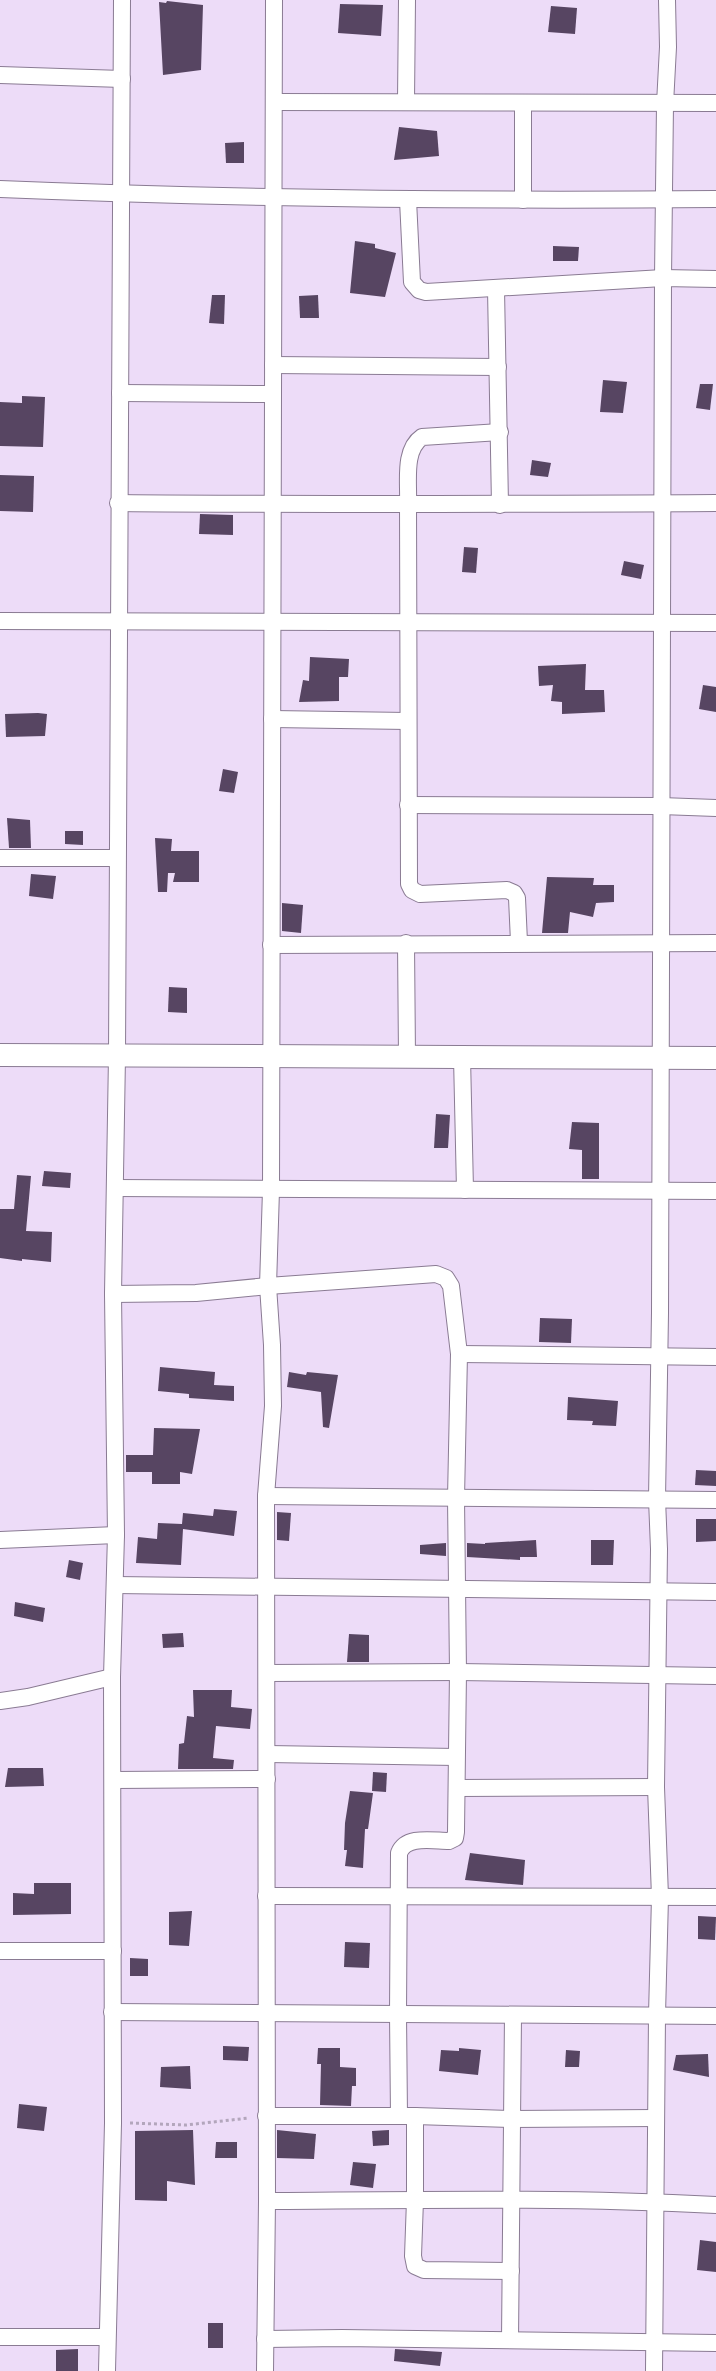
<svg xmlns="http://www.w3.org/2000/svg" width="716" height="2371" font-family="'Space Grotesk',sans-serif">
	<style>
		.building { fill: #574562 }
		.lines { fill: none; stroke-linecap: round; stroke-linejoin: round }
		.street-casing { stroke: #8a7b93; stroke-width: 18 }
		.secondary-casing { stroke: #8a7b93; stroke-width: 24 }
		.path { stroke: #b3a6bc; stroke-width: 3; stroke-dasharray: 3 3; stroke-linecap: butt }
		.street { stroke: #fff; stroke-width: 16 }
		.secondary { stroke: #fff; stroke-width: 22 }
	</style>
	<rect width="100%" height="100%" fill="#eddcf8"/>
	<g class="building">
		<polygon points="167,1 203,5 201,70 163,75 159,2 166,3"/>
		<polygon points="340,4 383,5 381,36 338,33"/>
		<polygon points="551,6 577,8 575,34 548,32"/>
		<polygon points="399,127 437,131 439,156 394,160"/>
		<polygon points="244,142 244,163 226,163 225,143"/>
		<polygon points="355,241 375,244 375,248 396,253 385,297 350,293"/>
		<polygon points="553,246 579,247 578,261 553,261"/>
		<polygon points="212,295 225,295 224,324 209,323"/>
		<polygon points="318,295 319,318 300,318 299,296"/>
		<polygon points="603,380 627,382 623,413 600,412"/>
		<polygon points="700,384 713,384 710,410 696,408"/>
		<polygon points="22,396 45,397 43,447 0,446 0,402 22,403"/>
		<polygon points="532,460 551,463 548,477 530,475"/>
		<polygon points="0,475 34,476 33,512 0,511"/>
		<polygon points="200,514 233,515 233,535 199,534"/>
		<polygon points="464,547 478,548 476,573 462,572"/>
		<polygon points="624,561 644,565 641,579 621,575"/>
		<polygon points="310,657 349,659 348,677 339,677 339,701 299,702 303,680 309,681"/>
		<polygon points="586,664 585,690 604,690 605,712 562,714 562,702 551,701 553,685 539,686 538,666"/>
		<polygon points="703,685 716,687 716,712 699,709"/>
		<polygon points="38,713 47,714 45,736 6,737 5,714"/>
		<polygon points="223,769 238,772 234,793 219,791"/>
		<polygon points="7,818 30,820 31,848 9,848"/>
		<polygon points="65,831 83,831 83,845 65,844"/>
		<polygon points="155,838 172,839 171,851 199,851 199,882 173,882 175,873 168,873 167,892 158,892"/>
		<polygon points="31,874 56,876 53,899 29,896"/>
		<polygon points="547,877 594,878 593,885 614,885 614,902 596,903 593,917 570,912 568,933 542,933"/>
		<polygon points="282,903 303,905 301,933 282,931"/>
		<polygon points="169,987 187,988 187,1013 168,1012"/>
		<polygon points="436,1114 450,1115 448,1148 434,1148"/>
		<polygon points="572,1122 599,1123 599,1179 582,1179 582,1150 569,1149"/>
		<polygon points="44,1171 71,1173 70,1188 42,1186"/>
		<polygon points="17,1175 31,1176 26,1231 52,1232 51,1262 22,1259 22,1261 0,1258 0,1209 14,1209"/>
		<polygon points="540,1318 572,1319 571,1343 539,1342"/>
		<polygon points="160,1367 215,1372 214,1385 234,1386 234,1401 189,1398 189,1394 158,1391"/>
		<polygon points="289,1372 306,1375 307,1372 338,1375 329,1428 323,1427 321,1392 287,1387"/>
		<polygon points="568,1397 618,1401 616,1426 592,1425 593,1421 567,1420"/>
		<polygon points="154,1428 200,1429 192,1474 180,1472 180,1484 152,1484 152,1472 126,1472 126,1455 153,1455"/>
		<polygon points="696,1470 716,1471 716,1486 695,1485"/>
		<polygon points="214,1509 237,1511 234,1536 183,1529 181,1565 136,1563 138,1537 157,1539 158,1523 182,1524 183,1513 213,1516"/>
		<polygon points="277,1512 291,1513 289,1541 277,1540"/>
		<polygon points="696,1519 716,1519 716,1541 696,1542"/>
		<polygon points="536,1540 537,1557 520,1557 520,1560 467,1557 467,1543 485,1544 485,1543"/>
		<polygon points="591,1540 614,1540 613,1565 591,1565"/>
		<polygon points="446,1543 446,1556 420,1554 420,1545"/>
		<polygon points="69,1560 83,1563 80,1580 66,1577"/>
		<polygon points="15,1602 45,1608 43,1622 14,1616"/>
		<polygon points="183,1633 184,1647 163,1648 162,1634"/>
		<polygon points="349,1634 369,1635 369,1662 347,1662"/>
		<polygon points="193,1690 232,1690 231,1707 252,1709 250,1729 216,1726 213,1758 234,1760 233,1769 178,1769 179,1744 184,1743 187,1716 194,1717"/>
		<polygon points="8,1768 43,1768 44,1786 5,1787"/>
		<polygon points="373,1772 387,1773 386,1792 372,1791"/>
		<polygon points="350,1791 373,1793 368,1829 365,1829 363,1868 345,1866 347,1850 344,1850 345,1823"/>
		<polygon points="470,1853 525,1860 523,1885 465,1880"/>
		<polygon points="34,1883 71,1883 71,1914 13,1915 13,1893 34,1894"/>
		<polygon points="192,1911 189,1946 169,1945 169,1912"/>
		<polygon points="698,1916 716,1917 715,1940 698,1939"/>
		<polygon points="345,1942 370,1943 369,1968 344,1967"/>
		<polygon points="130,1958 148,1959 148,1976 130,1976"/>
		<polygon points="223,2046 249,2047 248,2061 223,2060"/>
		<polygon points="318,2048 340,2048 340,2067 356,2068 356,2086 352,2086 351,2106 320,2105 321,2064 317,2064"/>
		<polygon points="459,2048 481,2050 478,2075 439,2071 441,2050 459,2051"/>
		<polygon points="566,2050 580,2051 579,2067 565,2067"/>
		<polygon points="708,2054 709,2077 673,2070 676,2055"/>
		<polygon points="190,2066 191,2089 160,2087 161,2067"/>
		<polygon points="19,2104 47,2107 44,2131 17,2128"/>
		<polygon points="193,2130 195,2185 167,2181 167,2201 135,2200 135,2131"/>
		<polygon points="277,2130 316,2134 314,2159 277,2158"/>
		<polygon points="389,2130 389,2145 373,2146 372,2131"/>
		<polygon points="216,2142 237,2142 237,2158 215,2158"/>
		<polygon points="353,2162 376,2164 373,2188 350,2185"/>
		<polygon points="700,2240 716,2242 716,2272 697,2270"/>
		<rect x="208" y="2323" width="15" height="25"/>
		<polygon points="78,2349 78,2371 56,2371 56,2350"/>
		<polygon points="395,2349 442,2352 440,2366 394,2361"/>
	</g>
	<g class="lines">
		<defs>
			<g id="street">
				<polyline points="0,75 122,79"/>
				<polyline points="406,101 407,0"/>
				<path d="M274,102C421,101 569,104 716,103"/>
				<path d="M0,189C239,199 477,201 716,199"/>
				<polyline points="408,200 412,282 419,290 426,292 663,278 716,279"/>
				<polyline points="523,200 523,104"/>
				<polyline points="496,289 500,505"/>
				<polyline points="273,365 498,367"/>
				<polyline points="120,393 273,394"/>
				<path d="M500,432L422,437C403,450 409,482 408,503L409,884L412,890L420,894L507,890L514,893L517,898L519,942"/>
				<path d="M118,503C317,505 517,504 716,503"/>
				<polyline points="0,621 716,623"/>
				<polyline points="272,719 408,721"/>
				<polyline points="408,805 661,806 716,808"/>
				<polyline points="0,858 117,858"/>
				<polyline points="406,943 407,1057"/>
				<polyline points="271,945 716,943"/>
				<polyline points="462,1057 465,1190"/>
				<polyline points="115,1188 716,1191"/>
				<path d="M113,1294L196,1293L268,1286L436,1274L446,1278L451,1286L459,1354L456,1498L458,1672L456,1832L455,1838L449,1841C433,1841 406,1835 399,1853L398,2014L399,2116"/>
				<polyline points="459,1354 716,1357"/>
				<polyline points="266,1496 716,1500"/>
				<polyline points="0,1540 116,1535"/>
				<polyline points="115,1585 716,1592"/>
				<polyline points="268,1673 458,1672 716,1676"/>
				<polyline points="0,1701 28,1697 112,1677"/>
				<polyline points="268,1754 456,1757"/>
				<polyline points="114,1780 267,1779"/>
				<polyline points="457,1788 656,1787"/>
				<polyline points="266,1896 716,1897"/>
				<polyline points="0,1951 113,1951"/>
				<polyline points="112,2012 716,2016"/>
				<polyline points="266,2116 415,2116 512,2119 656,2118"/>
				<polyline points="415,2116 415,2200 413,2256 415,2266 424,2270 511,2271"/>
				<path d="M267,2201C417,2200 567,2197 716,2205"/>
				<polyline points="0,2337 107,2337"/>
				<polyline points="265,2339 342,2338 716,2343"/>
				<polyline points="510,2340 513,2015"/>
				<polyline points="107,2371 113,2123 112,1677 116,1535 113,1294 117,1056 122,0"/>
				<polyline points="265,2371 267,2201 266,1496 273,1406 272,1345 268,1286 271,1190 274,0"/>
				<polyline points="654,2371 657,2015 660,1897 656,1787 659,1549 657,1499 660,1313 663,278 665,104 668,47 667,0"/>
			</g>
			<polyline id="secondary" points="0,1055 716,1058"/>
		</defs>
		<use href="#street" class="street-casing"/>
		<use href="#secondary" class="secondary-casing"/>
		<polyline class="path" points="130,2123 186,2125 249,2118"/>
		<use href="#street" class="street"/>
		<use href="#secondary" class="secondary"/>
	</g>
</svg>
